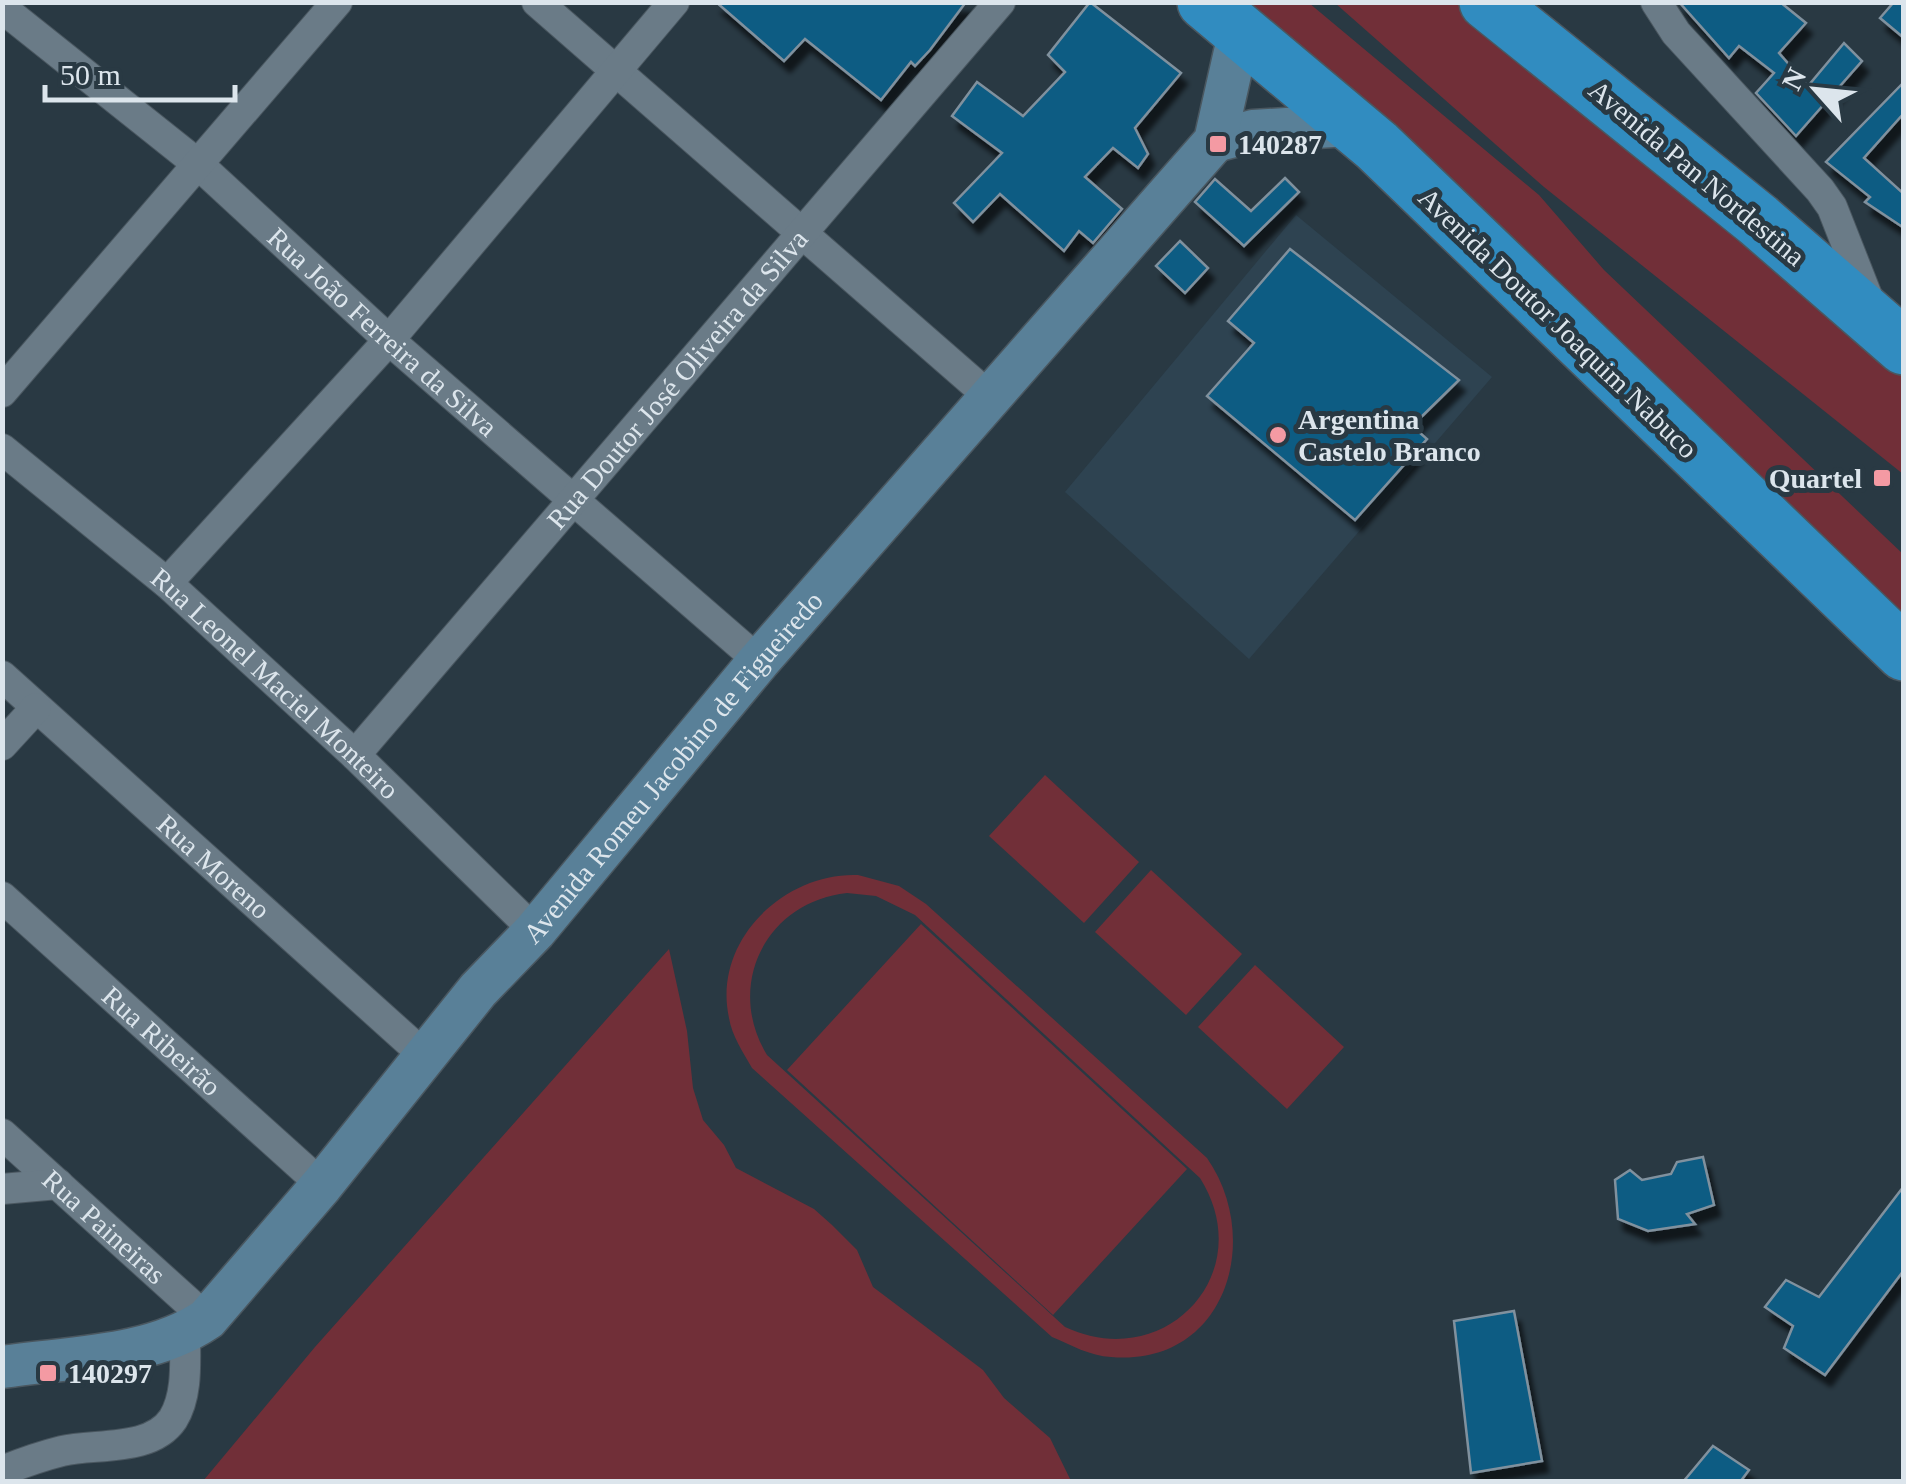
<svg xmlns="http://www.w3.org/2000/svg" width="1906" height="1484" font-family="'Times New Roman',serif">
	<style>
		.built { fill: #2e4351 }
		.green { fill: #712f38; fill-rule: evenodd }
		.building { fill: #0d5b83; stroke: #80919e; stroke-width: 2.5; filter: url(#shadow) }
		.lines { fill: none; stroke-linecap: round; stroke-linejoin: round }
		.street-casing { stroke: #4a5760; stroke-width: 32 }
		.secondary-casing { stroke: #4a5760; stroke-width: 45 }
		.highway-casing { stroke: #4a5760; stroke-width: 58 }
		.street { stroke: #6a7b87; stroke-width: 30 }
		.secondary { stroke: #598098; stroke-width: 42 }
		.highway { stroke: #318cc0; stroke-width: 55 }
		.poi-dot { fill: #f49aa3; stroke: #293943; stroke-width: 4 }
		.labels { text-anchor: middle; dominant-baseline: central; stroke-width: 10; stroke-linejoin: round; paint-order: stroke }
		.poi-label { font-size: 28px; font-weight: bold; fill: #dce5ec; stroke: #293943; text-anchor: start }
		.street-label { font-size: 28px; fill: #dce5ec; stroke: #293943 }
	</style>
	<defs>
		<filter id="shadow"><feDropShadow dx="6" dy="11" stdDeviation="2.5" flood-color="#0009"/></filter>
	</defs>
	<rect width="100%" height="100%" fill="#293943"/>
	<polygon class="built" points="1296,215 1492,377 1249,659 1065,492"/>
	<g class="green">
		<polygon points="1227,3 1309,3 1539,195 1604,270 1903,554 1903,624"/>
		<polygon points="1335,3 1465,3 1903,359 1903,474 1544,187"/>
		<polygon points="1045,775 1139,862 1084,923 989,836"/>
		<polygon points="1151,870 1242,954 1186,1015 1095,932"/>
		<path d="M858,875L899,886L926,904L1207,1158C1264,1240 1225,1367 1111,1357C1090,1356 1071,1345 1052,1337L752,1068C743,1052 732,1036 729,1018C712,940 785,872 858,875ZM847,893L876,896L915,915L1200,1178C1260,1273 1165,1374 1065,1327L767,1055C725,986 765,902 847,893Z"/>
		<polygon points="921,924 1187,1169 1053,1315 787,1070"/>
		<polygon points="669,949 687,1031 693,1088 703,1120 724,1145 736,1168 814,1209 832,1225 857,1250 873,1287 983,1370 1004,1398 1050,1438 1071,1481 203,1481 315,1347"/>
		<polygon points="1255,965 1344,1047 1287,1109 1198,1027"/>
	</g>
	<g class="building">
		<polygon points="716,2 966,2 930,50 915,66 911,62 881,100 805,39 784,61"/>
		<polygon points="1090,2 1181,73 1135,128 1148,154 1138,168 1113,148 1085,177 1122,209 1093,243 1079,231 1064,251 1000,194 973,222 954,203 1002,153 952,116 977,82 1023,116 1065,72 1048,55"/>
		<polygon points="1679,2 1780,2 1806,23 1779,53 1808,86 1844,43 1862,61 1796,136 1756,93 1774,73 1739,46 1729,58"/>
		<polygon points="1894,2 1904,2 1904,38 1880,18"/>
		<polygon points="1904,82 1904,113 1864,158 1904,194 1904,228 1865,202 1870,197 1826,162"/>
		<polygon points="1285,178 1299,192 1244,246 1195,202 1215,179 1251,211"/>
		<polygon points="1180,241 1208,268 1185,293 1156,266"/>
		<polygon points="1290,249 1459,380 1412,426 1427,439 1355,520 1207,396 1254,343 1228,321"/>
		<polygon points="1703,1157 1714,1205 1687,1214 1695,1224 1648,1231 1618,1219 1615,1180 1630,1170 1642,1180 1671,1174 1677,1162"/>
		<polygon points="1904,1186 1904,1270 1825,1375 1784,1348 1793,1326 1765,1307 1786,1280 1819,1297"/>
		<polygon points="1514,1311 1542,1461 1471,1473 1454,1321"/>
		<polygon points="1713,1446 1749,1470 1740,1482 1683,1482"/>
	</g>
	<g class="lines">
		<defs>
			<g id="street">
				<polyline points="537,2 991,398"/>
				<polyline points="1656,2 1676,33 1820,190 1832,207 1871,306"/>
				<path id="s1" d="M2,8L199,165L389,340L759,661"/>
				<polyline points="2,392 337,2"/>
				<path id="s2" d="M2,449L167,583L355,755L535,931"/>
				<polyline points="167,583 389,340 674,2"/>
				<path id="s3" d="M2,676L425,1056"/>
				<polyline points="2,745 36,708"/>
				<path id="s4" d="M355,755L1000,2"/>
				<path id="s5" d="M2,897L322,1185"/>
				<path id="s6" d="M2,1134L207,1319"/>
				<polyline points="2,1189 58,1184"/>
				<path d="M2,1471C22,1463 42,1456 62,1451C96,1443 151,1452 173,1419C188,1395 185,1361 185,1334"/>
			</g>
			<g id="secondary">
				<polyline points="1215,141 1253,131 1348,125"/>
				<path id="s7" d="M2,1367C69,1357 150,1358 207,1319L322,1185L478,990L535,931L759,661L1215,141L1239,34"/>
			</g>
			<g id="highway">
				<polyline points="1205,2 1377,146 1904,653"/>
				<polyline points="1487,2 1758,220 1904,347"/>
			</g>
		</defs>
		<use href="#street" class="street-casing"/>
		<use href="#secondary" class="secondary-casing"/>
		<use href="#highway" class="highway-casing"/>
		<use href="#street" class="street"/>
		<use href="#secondary" class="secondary"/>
		<use href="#highway" class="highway"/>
	</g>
	<g class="poi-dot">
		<rect x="1208" y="134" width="20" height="20" rx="5"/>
		<circle cx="1278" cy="435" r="10"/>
		<rect x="1872" y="468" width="20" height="20" rx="5"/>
		<rect x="38" y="1363" width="20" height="20" rx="5"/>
	</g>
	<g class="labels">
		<g class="poi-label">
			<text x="1238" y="144">140287</text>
			<text x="1298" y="419">Argentina<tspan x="1298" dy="32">Castelo Branco</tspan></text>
			<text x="1862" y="478" text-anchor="end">Quartel</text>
			<text x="68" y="1373">140297</text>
		</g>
		<g class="street-label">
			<text transform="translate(1697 173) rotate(40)">Avenida Pan Nordestina</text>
			<text transform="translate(1558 323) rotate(44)">Avenida Doutor Joaquim Nabuco</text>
			<text stroke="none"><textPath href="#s1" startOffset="500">Rua João Ferreira da Silva</textPath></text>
			<text stroke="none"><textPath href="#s4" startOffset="495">Rua Doutor José Oliveira da Silva</textPath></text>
			<text stroke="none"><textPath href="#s2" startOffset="360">Rua Leonel Maciel Monteiro</textPath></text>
			<text stroke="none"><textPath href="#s7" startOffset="935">Avenida Romeu Jacobino de Figueiredo</textPath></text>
			<text stroke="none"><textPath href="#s3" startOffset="285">Rua Moreno</textPath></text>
			<text stroke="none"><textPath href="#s5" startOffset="215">Rua Ribeirão</textPath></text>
			<text stroke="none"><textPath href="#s6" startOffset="138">Rua Paineiras</textPath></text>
		</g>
	</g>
	<rect width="1906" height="1484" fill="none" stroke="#dce5ec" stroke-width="10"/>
	<g transform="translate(1816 90) rotate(297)" stroke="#293943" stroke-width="8" paint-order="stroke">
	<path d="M0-8L18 38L0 25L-18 38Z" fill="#dce5ec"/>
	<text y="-15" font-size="28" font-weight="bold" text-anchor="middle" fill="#dce5ec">N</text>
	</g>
	<path d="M45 85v15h190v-15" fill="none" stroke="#dce5ec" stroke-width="5"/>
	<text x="60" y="85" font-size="30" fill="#dce5ec" stroke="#293943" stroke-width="8" paint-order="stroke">50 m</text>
</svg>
